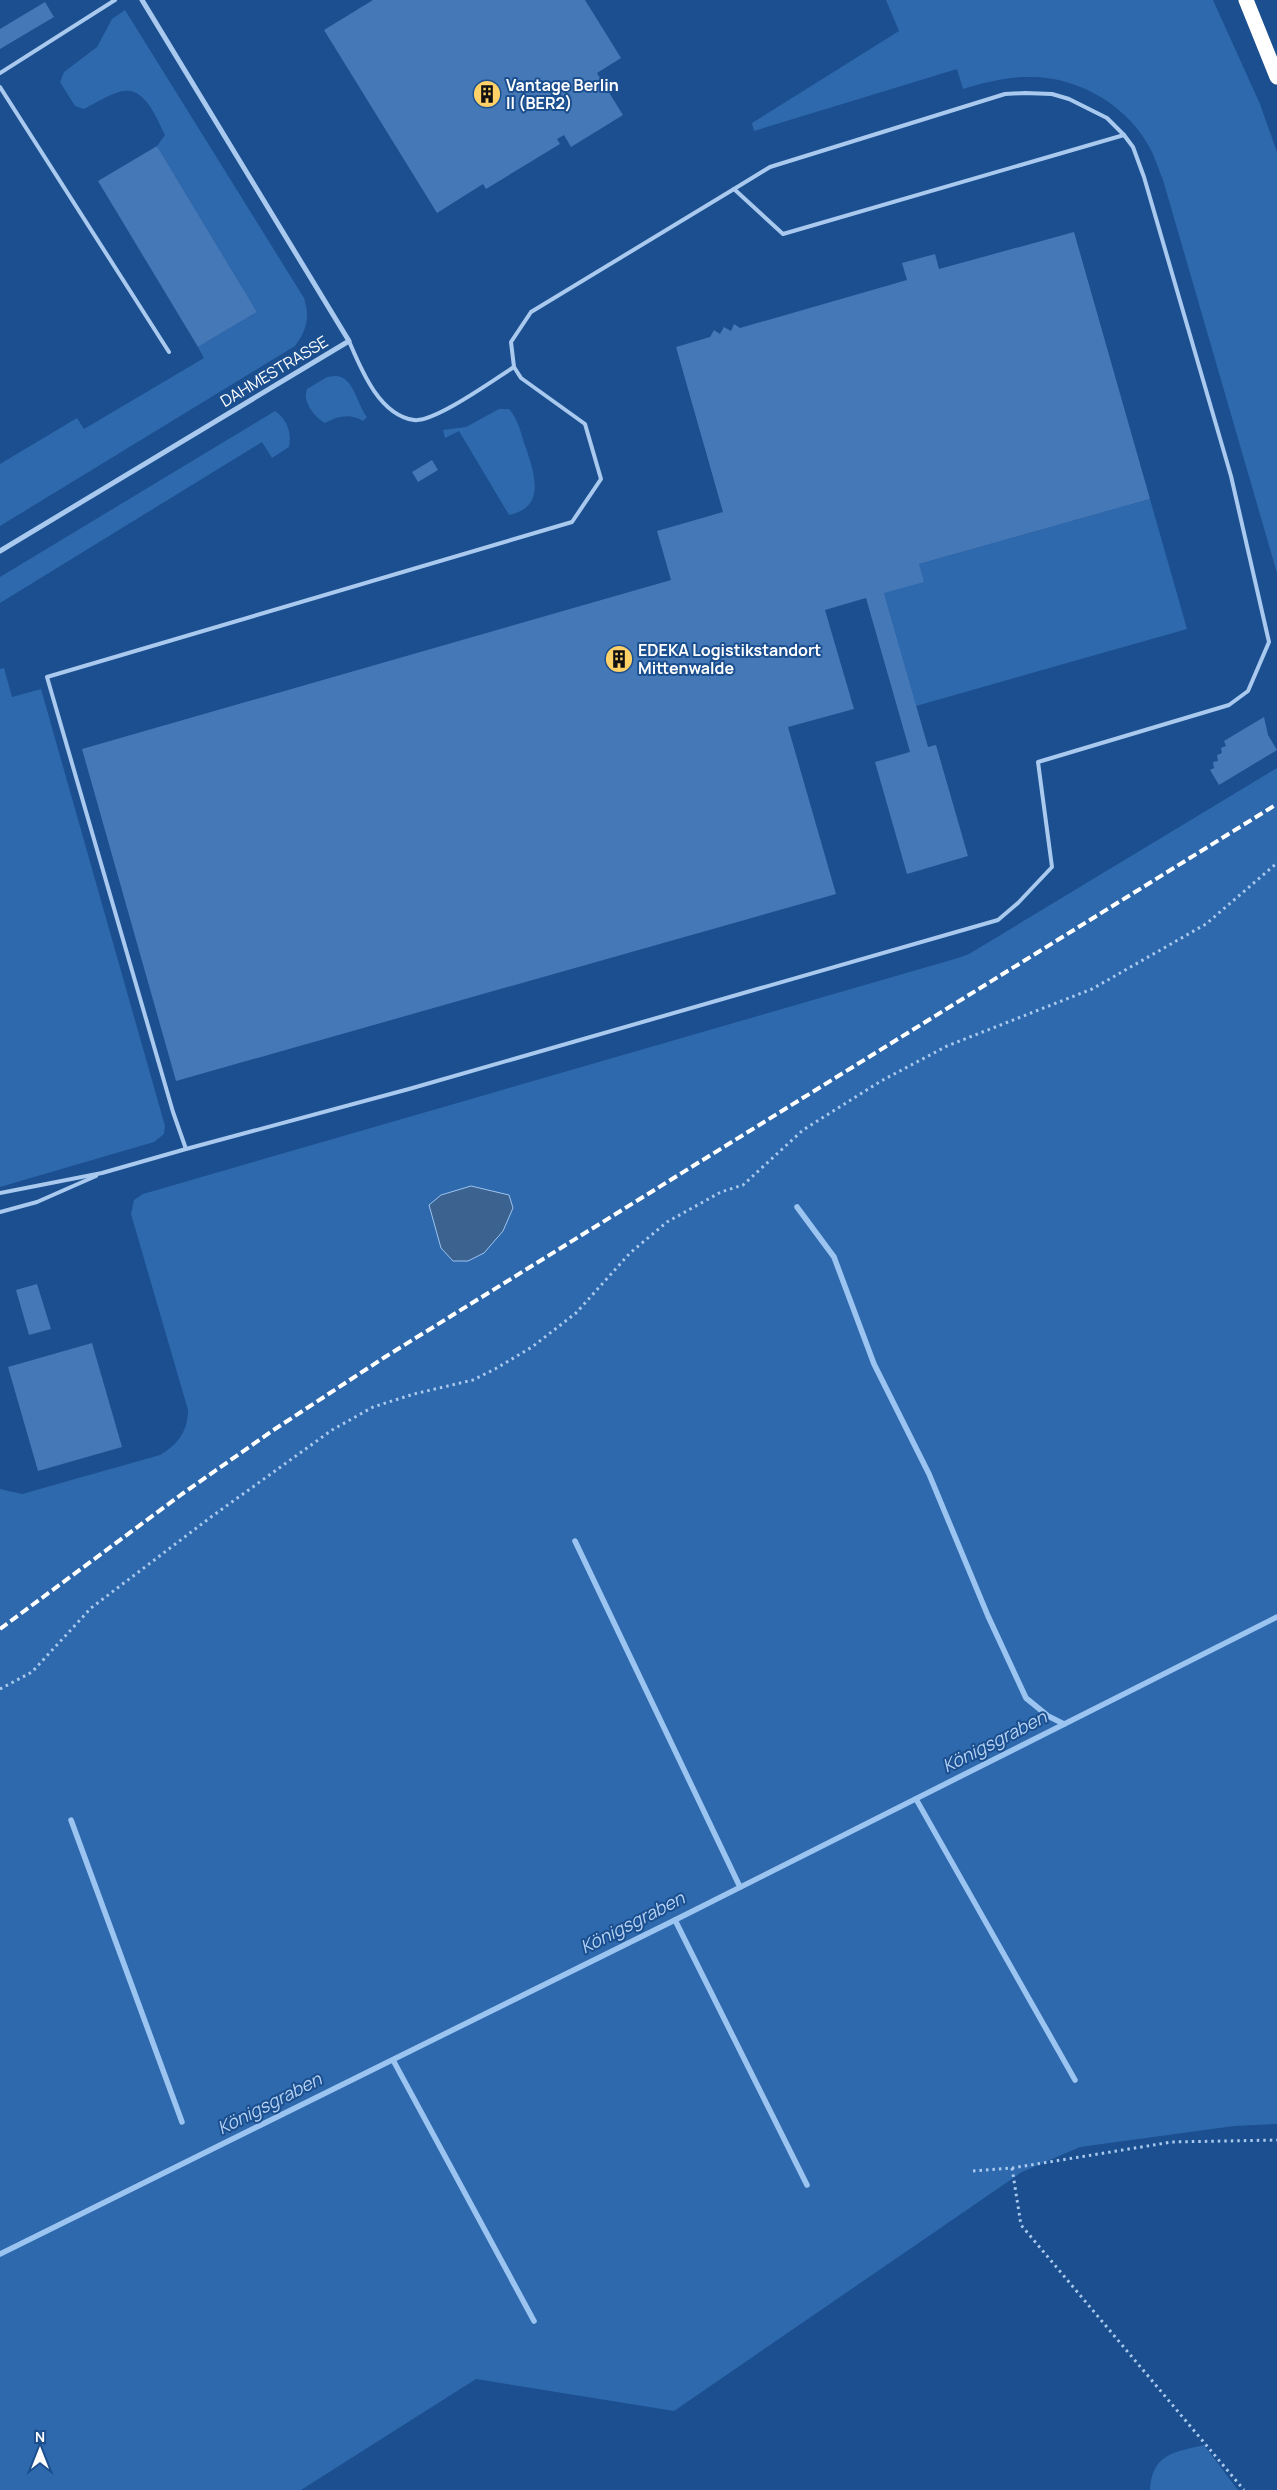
<svg xmlns="http://www.w3.org/2000/svg" width="1277" height="2490" font-family="Manrope,sans-serif">
	<style>
		.green { fill: #2e69ad }
		.water { fill: #3c6290; stroke: #9cc4f0 }
		.lines { fill: none; stroke-linecap: round; stroke-linejoin: round }
		.stream { stroke: #9cc4f0; stroke-width: 5.5 }
		.building { fill: #4478b7 }
		.path { stroke: #a9c9ee; stroke-width: 3; stroke-dasharray: 2.5 4; stroke-linecap: butt }
		.lane { stroke: #a9c9ee; stroke-width: 4 }
		.street { stroke: #a9c9ee; stroke-width: 5 }
		.highway { stroke: #fff; stroke-width: 15 }
		.rail { stroke: #fff; stroke-width: 4; stroke-dasharray: 9 4; stroke-linecap: butt }
		.labels { text-anchor: middle; dominant-baseline: central; stroke-width: 4; stroke-linejoin: round; paint-order: stroke }
		.poi-label { font-size: 16px; font-weight: bold; fill: #fff; stroke: #1b4f8f; text-anchor: start }
		.street-label { font-size: 16px; fill: #fff; stroke: #1b4f8f }
		.water-label { font-size: 18px; font-style: italic; fill: #b5d3f5; stroke: #1b4f8f }
	</style>
	<rect width="100%" height="100%" fill="#1b4f8f"/>
	<g class="green">
		<path d="M886,0H1213L1260,104L1277,152V573L1163,180C1159,171 1156,161 1152,152C1130,106 1077,75 1027,77C1005,77 984,83 963,89L957,69L754,131L752,123L899,31Z"/>
		<path d="M125,10L304,298C310,317 307,330 295,346L0,526V464L77,418L84,429L204,358L198,347L257,312L157,146L165,135C157,120 146,88 124,91C113,92 94,104 84,109L75,106L60,82L64,72L97,47L112,19Z"/>
		<path d="M335,376C354,376 357,405 367,417L363,421C350,413 338,416 325,423C314,417 302,401 307,389L327,377Z"/>
		<path d="M499,409H509C519,420 521,435 526,448C534,473 547,507 509,515L459,431L445,438L443,430L466,427Z"/>
		<path d="M275,411C287,419 292,433 289,447L272,458L262,442L0,603V577Z"/>
		<polygon points="1150,499 1187,629 916,706 884,593 919,564"/>
		<polygon points="4,668 12,697 41,689 165,1126 164,1134 154,1142 0,1187 0,669"/>
		<path d="M1277,768V2124L1234,2126L1080,2147L1022,2172L674,2411L476,2379L301,2490H0V1489L22,1494L160,1455C178,1445 188,1430 188,1410L131,1214L134,1200L143,1194L958,958L969,954Z"/>
		<path d="M1204,2445L1238,2490H1150C1152,2454 1174,2452 1204,2445Z"/>
	</g>
	<polygon class="water" points="471,1186 509,1195 513,1208 503,1231 484,1253 468,1261 453,1261 441,1248 429,1205 441,1195"/>
	<g class="lines">
		<g class="stream">
			<polyline points="797,1207 834,1257 874,1364 929,1474 988,1616 1026,1698 1048,1716 1064,1724"/>
			<polyline points="575,1541 740,1887"/>
			<polyline points="916,1799 1075,2080"/>
			<polyline points="71,1820 182,2122"/>
			<polyline points="675,1920 807,2185"/>
			<polyline points="393,2060 534,2321"/>
			<polyline points="0,2254 675,1920 1277,1617"/>
		</g>
	</g>
	<g class="building">
		<polygon points="373,0 585,0 621,58 597,73 623,115 571,147 564,135 557,139 560,144 486,189 483,184 437,213 324,30"/>
		<polygon points="45,2 54,17 0,49 0,29"/>
		<polygon points="157,146 257,312 198,347 98,181"/>
		<polygon points="1074,232 1150,499 919,564 924,582 884,593 928,747 936,745 968,856 907,874 875,762 910,752 866,598 825,610 854,709 788,727 836,894 176,1081 82,749 671,580 657,531 723,512 676,347 710,337 714,330 720,334 724,327 731,331 734,324 740,328 907,280 902,263 935,254 939,269"/>
		<polygon points="432,460 438,470 418,482 412,472"/>
		<polygon points="1264,717 1268,735 1277,750 1219,785 1210,770 1214,768 1213,762 1218,761 1217,755 1222,753 1221,748 1226,746 1224,741"/>
		<polygon points="37,1284 51,1329 29,1335 16,1290"/>
		<polygon points="92,1343 122,1447 38,1471 8,1367"/>
	</g>
	<g class="lines">
		<g class="path">
			<polyline points="0,1689 32,1672 91,1608 211,1517 332,1430 373,1407 414,1394 473,1380 495,1369 532,1347 576,1313 630,1253 667,1222 721,1192 743,1185 803,1130 881,1081 947,1046 1092,989 1206,924 1277,863"/>
			<polyline points="1012,2168 1021,2225 1244,2490"/>
			<polyline points="973,2171 1012,2168 1172,2142 1277,2140"/>
		</g>
		<g class="lane">
			<polyline points="0,73 115,0"/>
			<polyline points="0,87 169,352"/>
			<path d="M349,341C361,369 379,415 414,420C434,423 495,379 514,367L521,378L585,424L601,479L572,522L47,677L173,1112L186,1149L409,1089L998,920L1018,903L1052,867L1038,762L1229,705L1248,691L1269,642L1231,476L1144,177L1133,147L1124,135L1107,118L1069,99L1052,94L1025,93L1005,94L770,167L734,189"/>
			<polyline points="514,367 511,342 531,312 734,189 783,234 1124,135"/>
			<polyline points="0,1193 102,1173 186,1149"/>
			<polyline points="0,1212 37,1202 96,1176"/>
		</g>
		<polyline class="street" points="0,551 349,341 142,0"/>
		<polyline class="highway" points="1246,0 1277,77"/>
		<polyline class="rail" points="0,1629 182,1494 275,1429 385,1357 1277,804"/>
	</g>
	<defs>
		<symbol id="building-disc" viewBox="-11 -11 22 22"><circle r="9.5" fill="#ffd166" stroke="#1b4f8f"/><path d="M-4-6H4V6H1V3H-1V6H-4ZM-2.5-4.3h1.7v1.8h-1.7ZM.8-4.3h1.7v1.8H.8ZM-2.5-1h1.7V.8h-1.7ZM.8-1h1.7V.8H.8Z" fill="#111"/></symbol>
	</defs>
	<g fill-rule="evenodd">
		<use href="#building-disc" x="471" y="78" width="32" height="32"/>
		<use href="#building-disc" x="603" y="643" width="32" height="32"/>
	</g>
	<g class="labels">
		<g class="poi-label">
			<text x="506" y="85">Vantage Berlin<tspan x="506" dy="18">II (BER2)</tspan></text>
			<text x="638" y="650">EDEKA Logistikstandort<tspan x="638" dy="18">Mittenwalde</tspan></text>
		</g>
		<g class="street-label">
			<text transform="translate(274 371) rotate(-31)">DAHMESTRASSE</text>
		</g>
		<g class="water-label">
			<text transform="translate(994 1741) rotate(-27)">Königsgraben</text>
			<text transform="translate(632 1922) rotate(-27)">Königsgraben</text>
			<text transform="translate(269 2103) rotate(-27)">Königsgraben</text>
		</g>
	</g>
	<g transform="translate(40 2450)" stroke="#1b4f8f" stroke-width="4" paint-order="stroke">
	<path d="M0-4L9 19L0 12L-9 19Z" fill="#ffffff"/>
	<text y="-8" font-size="14" font-weight="bold" text-anchor="middle" fill="#ffffff">N</text>
	</g>
</svg>
